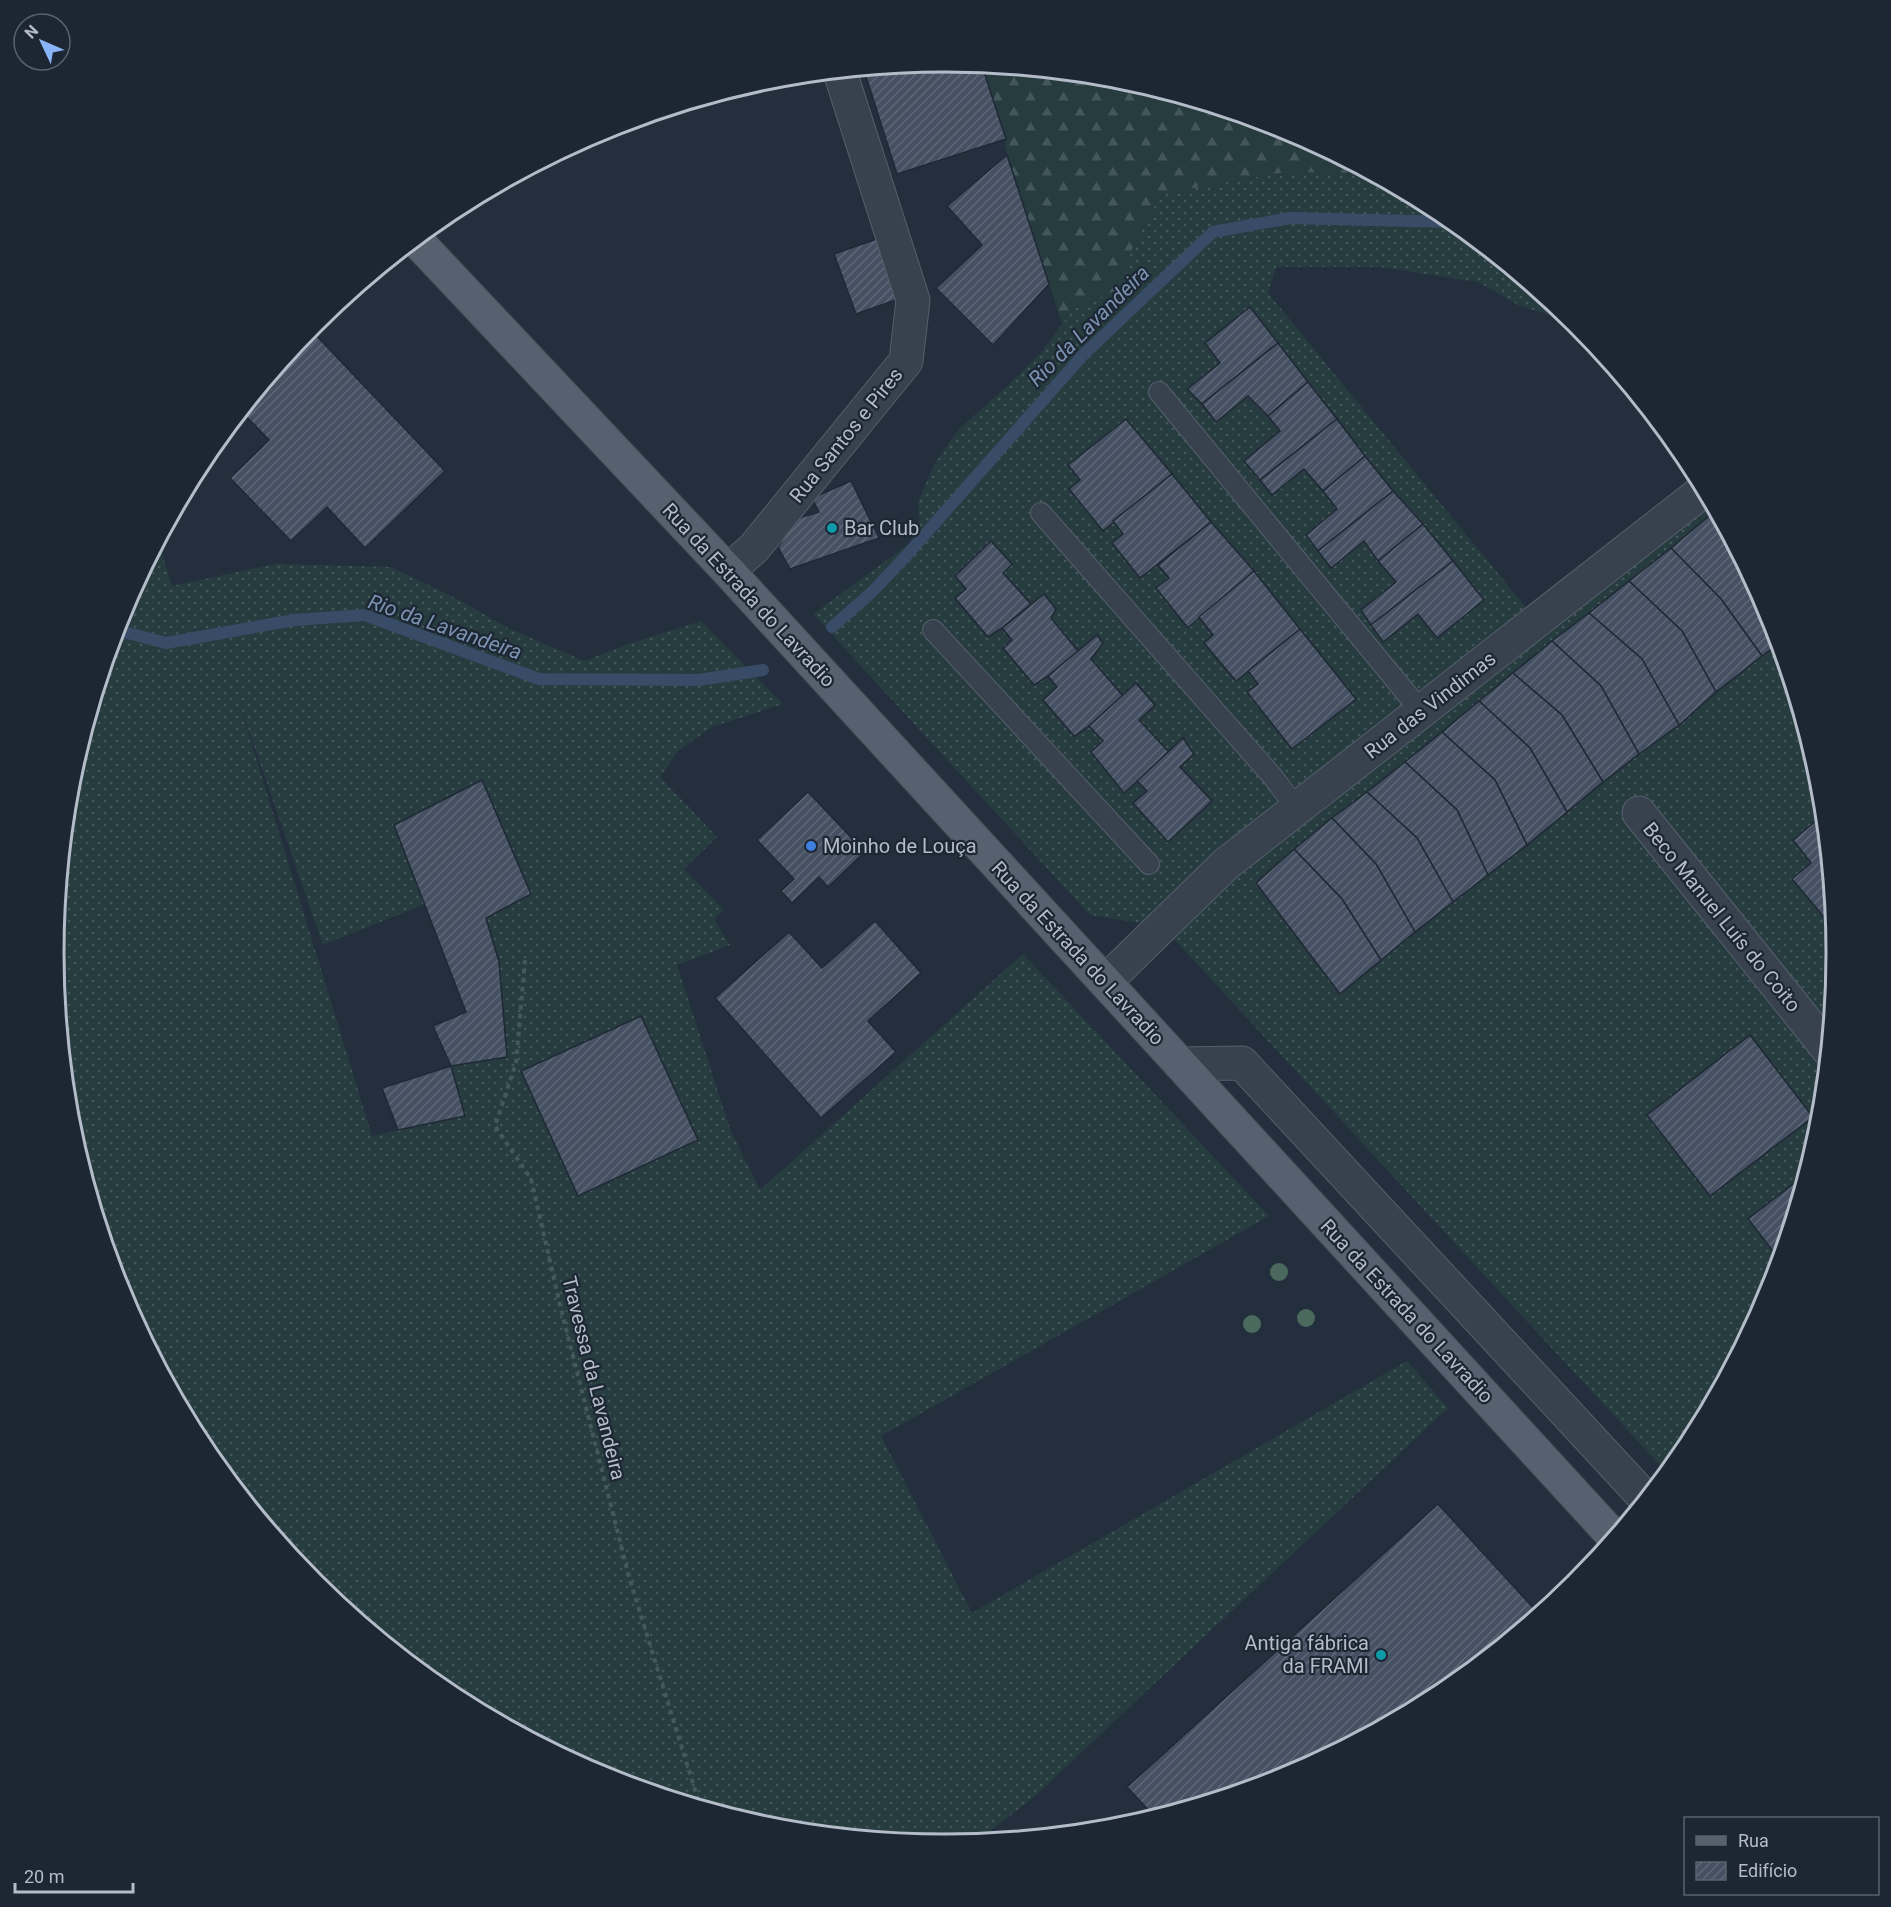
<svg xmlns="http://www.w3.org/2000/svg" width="1891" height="1907" font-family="Roboto,sans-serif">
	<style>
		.grass { fill: url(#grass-dots); fill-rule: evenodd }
		.forest { fill: url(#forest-firs) }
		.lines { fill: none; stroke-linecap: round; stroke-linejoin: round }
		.stream { stroke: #394c67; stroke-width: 12 }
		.building { fill: url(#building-hatch); stroke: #1f2835; stroke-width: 1.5 }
		.lane-casing { stroke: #565f6c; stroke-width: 22 }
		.street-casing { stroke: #565f6c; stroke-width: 35 }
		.primary-casing { stroke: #414a57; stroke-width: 35 }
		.path { stroke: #44595c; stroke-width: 4; stroke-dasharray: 4.5 4.5; stroke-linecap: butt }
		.lane { stroke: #38414e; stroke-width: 20 }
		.street { stroke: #38414e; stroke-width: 33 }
		.primary { stroke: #56606e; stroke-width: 33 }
		.tree { fill: #4b6a5d }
		.culture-dot { fill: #0f9aa8; stroke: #1d2633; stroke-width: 2 }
		.shop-dot { fill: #3f7fe0; stroke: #1d2633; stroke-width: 2 }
		.labels { text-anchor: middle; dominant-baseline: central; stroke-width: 4.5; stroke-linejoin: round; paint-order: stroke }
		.street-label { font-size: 20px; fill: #b4bcc9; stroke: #1d2633 }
		.poi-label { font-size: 20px; fill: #b4bcc9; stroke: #1d2633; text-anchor: start }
		.water-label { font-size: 21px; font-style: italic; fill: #7c92b1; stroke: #1d2633 }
		.rim { fill: none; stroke: #b4bcc9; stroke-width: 3 }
	</style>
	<defs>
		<pattern id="grass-dots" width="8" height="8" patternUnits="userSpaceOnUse" patternTransform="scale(1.5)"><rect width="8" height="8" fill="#263c3f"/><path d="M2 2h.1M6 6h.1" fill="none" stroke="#435659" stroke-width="1.8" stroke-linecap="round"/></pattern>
		<pattern id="forest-firs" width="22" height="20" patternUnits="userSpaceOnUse" patternTransform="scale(1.5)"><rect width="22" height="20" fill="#263c3f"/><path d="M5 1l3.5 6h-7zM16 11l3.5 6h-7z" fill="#435659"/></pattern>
		<pattern id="building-hatch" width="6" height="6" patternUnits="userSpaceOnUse" patternTransform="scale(1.5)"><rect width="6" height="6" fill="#455162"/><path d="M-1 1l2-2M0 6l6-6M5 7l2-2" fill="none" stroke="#5d6877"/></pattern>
	</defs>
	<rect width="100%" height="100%" fill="#242f3e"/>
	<g class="grass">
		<polygon points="1285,172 1367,173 1441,212 1574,322 1520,306 1478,282 1381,267 1276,267 1268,293 1537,621 1704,490 1769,613 1820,780 1837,954 1820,1128 1769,1295 1687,1449 1667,1473 1162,926 1090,915 813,614 920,536 918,502 935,463 958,430 1005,388 1041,353 1074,308 1122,288 1130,253 1161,194"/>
		<path d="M159,543L172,586L275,564L391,567L459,600L510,629L584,661L631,643L701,621L783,704L712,727L678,751L660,777L717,837L684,869L724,910L714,919L730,945L677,965L730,1129L760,1190L1023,954L1269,1216L881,1436L972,1613L1407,1361L1448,1408L1034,1797L976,1842L945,1845L771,1828L604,1777L450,1695L315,1584L204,1449L122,1294L71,1127L54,953L71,779L122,612ZM239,702L323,945L425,904L394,825L482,780L531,893L486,918L499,962L507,1057L451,1066L464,1116L372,1136Z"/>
	</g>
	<polygon class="forest" points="982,66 1120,79 1287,130 1367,173 1285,172 1161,194 1130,253 1122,288 1074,308 1062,324 1005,147 1005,139"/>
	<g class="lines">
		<g class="stream">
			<polyline points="832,627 871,593 906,556 1083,355 1213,232 1290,218 1453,222"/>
			<polyline points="116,630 166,643 294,620 365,615 539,679 699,680 763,670"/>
		</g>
	</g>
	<g class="building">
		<polygon points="946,62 982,66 1006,139 897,174 864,70"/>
		<polygon points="1007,155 1049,284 993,345 936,288 982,245 947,206"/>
		<polygon points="885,236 907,296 856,314 834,254"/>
		<polygon points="1250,307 1278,343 1202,404 1187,389 1220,363 1205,343"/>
		<polygon points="310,329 445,471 365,548 327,507 291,541 230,478 269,440 242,412"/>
		<polygon points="1278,343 1308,382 1268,416 1248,396 1216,422 1202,404"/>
		<polygon points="1308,382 1337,419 1260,480 1244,461 1280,431 1268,416"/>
		<polygon points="1126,419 1172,474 1103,531 1069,489 1080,480 1068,465"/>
		<polygon points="1337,419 1365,456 1323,491 1304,469 1272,495 1260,480"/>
		<polygon points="1365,456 1393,491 1318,551 1306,535 1337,509 1323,491"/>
		<polygon points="1172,474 1211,522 1140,578 1112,543 1123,534 1113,521"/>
		<polygon points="851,481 879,538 790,569 778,547 795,519 819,512 812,498"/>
		<polygon points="1393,491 1423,524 1378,561 1364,541 1331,568 1318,551"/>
		<polygon points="1715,511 1769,613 1779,643 1762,656 1721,599 1671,548"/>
		<polygon points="1211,522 1254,571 1188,628 1156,588 1169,578 1158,565"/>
		<polygon points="1423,524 1453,561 1371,625 1361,610 1396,582 1378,561"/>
		<polygon points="991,541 1012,564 1003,573 1031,604 1002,628 988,637 955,598 966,589 955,576"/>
		<polygon points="1671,548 1721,599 1762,656 1716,692 1682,631 1629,581"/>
		<polygon points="1453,561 1484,600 1437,638 1418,614 1383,642 1371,625"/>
		<polygon points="1254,571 1300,629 1236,681 1204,643 1213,635 1199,617"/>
		<polygon points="1629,581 1682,631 1716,692 1679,725 1642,659 1589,613"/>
		<polygon points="1044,594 1056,609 1051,618 1078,651 1048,676 1034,685 1003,648 1012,640 1002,628"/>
		<polygon points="1589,613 1642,659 1679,725 1639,754 1601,686 1552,641"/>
		<polygon points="1300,629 1356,699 1292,749 1247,692 1258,684 1248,671"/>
		<polygon points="1097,635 1103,643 1091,659 1123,696 1089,726 1074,736 1043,700 1057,687 1048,676"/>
		<polygon points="1552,641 1601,686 1639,754 1603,782 1562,715 1513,673"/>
		<polygon points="1513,673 1562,715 1603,782 1567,812 1530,748 1479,701"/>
		<polygon points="1136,683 1155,705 1139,720 1169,752 1124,793 1091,752 1103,741 1089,726"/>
		<polygon points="1479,701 1530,748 1567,812 1527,845 1495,780 1442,732"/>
		<polygon points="1442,732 1495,780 1527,845 1488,875 1457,810 1405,762"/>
		<polygon points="1183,738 1194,754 1180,767 1212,801 1168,842 1133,803 1147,791 1137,781"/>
		<polygon points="1405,762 1457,810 1488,875 1453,902 1417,838 1367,792"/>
		<polygon points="482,780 531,894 486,918 499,962 507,1057 451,1066 433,1026 466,1012 394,825"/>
		<polygon points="808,792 865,852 828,887 819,877 792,903 781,891 794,879 757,840"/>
		<polygon points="1367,792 1417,838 1453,902 1415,932 1376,864 1332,818"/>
		<polygon points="1823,815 1833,910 1824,917 1792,879 1811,863 1793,840"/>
		<polygon points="1332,818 1376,864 1415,932 1381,960 1342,899 1294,849"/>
		<polygon points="1294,849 1342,899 1381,960 1340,994 1256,883"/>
		<polygon points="875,921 921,973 868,1021 896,1052 821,1118 715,998 789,932 822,968"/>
		<polygon points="641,1016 698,1140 578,1196 521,1071"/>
		<polygon points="1750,1035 1813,1117 1710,1196 1647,1115"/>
		<polygon points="451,1066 465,1116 398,1130 382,1088"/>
		<polygon points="1806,1174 1780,1260 1748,1219"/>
		<polygon points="1438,1504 1539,1614 1441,1695 1286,1777 1155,1817 1127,1787"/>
	</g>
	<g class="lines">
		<defs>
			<g id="lane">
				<polyline points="1159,392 1421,711"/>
				<polyline points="1041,513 1273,777 1297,809"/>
				<polyline points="933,630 1149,864"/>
			</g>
			<g id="street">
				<polyline points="728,571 754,548 906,361 913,300 840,72"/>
				<polyline points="1639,813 1828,1049"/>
				<polyline points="1105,982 1226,864 1704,490"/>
				<polyline points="1180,1064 1242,1063 1646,1499"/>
			</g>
			<polyline id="primary" points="416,240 728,571 1614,1537"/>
		</defs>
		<use href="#lane" class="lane-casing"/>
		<use href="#street" class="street-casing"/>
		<use href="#primary" class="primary-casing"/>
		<polyline class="path" points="525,960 516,1063 495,1126 531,1179 561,1309 629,1577 700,1806"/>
		<use href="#lane" class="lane"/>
		<use href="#street" class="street"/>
		<use href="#primary" class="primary"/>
	</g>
	<g class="tree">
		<circle cx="1279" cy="1272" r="9"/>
		<circle cx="1306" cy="1318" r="9"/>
		<circle cx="1252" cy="1324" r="9"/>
	</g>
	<g class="culture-dot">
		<circle cx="832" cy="528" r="6"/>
		<circle cx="1381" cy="1655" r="6"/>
	</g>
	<circle class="shop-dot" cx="811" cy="846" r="6"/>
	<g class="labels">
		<g class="street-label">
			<text transform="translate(846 435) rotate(-51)">Rua Santos e Pires</text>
			<text transform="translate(749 595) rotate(47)">Rua da Estrada do Lavradio</text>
			<text transform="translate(1430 705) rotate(-38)">Rua das Vindimas</text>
			<text transform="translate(1722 917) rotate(51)">Beco Manuel Luís do Coito</text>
			<text transform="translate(1078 953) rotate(47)">Rua da Estrada do Lavradio</text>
			<text transform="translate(1407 1311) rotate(47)">Rua da Estrada do Lavradio</text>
			<text transform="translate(594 1378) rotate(76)">Travessa da Lavandeira</text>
		</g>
		<g class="poi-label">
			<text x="844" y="528">Bar Club</text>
			<text x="823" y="846">Moinho de Louça</text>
			<text x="1369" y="1643" text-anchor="end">Antiga fábrica<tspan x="1369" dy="23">da FRAMI</tspan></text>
		</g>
		<g class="water-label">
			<text transform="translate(1089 326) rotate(-45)">Rio da Lavandeira</text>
			<text transform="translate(445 627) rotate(19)">Rio da Lavandeira</text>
		</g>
	</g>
	<path d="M0 0H1891V1907H0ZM64 953a881 881 0 1 1 1762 0a881 881 0 1 1-1762 0Z" fill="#1d2633" fill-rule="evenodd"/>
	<path class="rim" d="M64 953a881 881 0 1 1 1762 0a881 881 0 1 1-1762 0Z"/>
	<rect x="1684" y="1817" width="195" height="78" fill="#1d2633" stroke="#59626f" stroke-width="1.5"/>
	<rect x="1696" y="1836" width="30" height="9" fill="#56606e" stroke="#59626f" stroke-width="1.5"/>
	<text x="1738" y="1847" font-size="18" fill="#b4bcc9">Rua</text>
	<rect x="1696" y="1862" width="30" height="18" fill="url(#building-hatch)" stroke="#59626f" stroke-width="1.5"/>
	<text x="1738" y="1877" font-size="18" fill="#b4bcc9">Edifício</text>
	<g transform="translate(42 42) rotate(314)"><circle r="28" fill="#1d2633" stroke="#59626f" stroke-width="1.5"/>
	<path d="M0-4.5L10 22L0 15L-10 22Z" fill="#8ab4f8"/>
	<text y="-9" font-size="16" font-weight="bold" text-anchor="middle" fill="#b4bcc9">N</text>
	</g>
	<path d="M15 1883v9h118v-9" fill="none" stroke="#b4bcc9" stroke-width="3"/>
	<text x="24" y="1883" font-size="18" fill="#b4bcc9" stroke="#1d2633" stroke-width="4.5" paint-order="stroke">20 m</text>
</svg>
